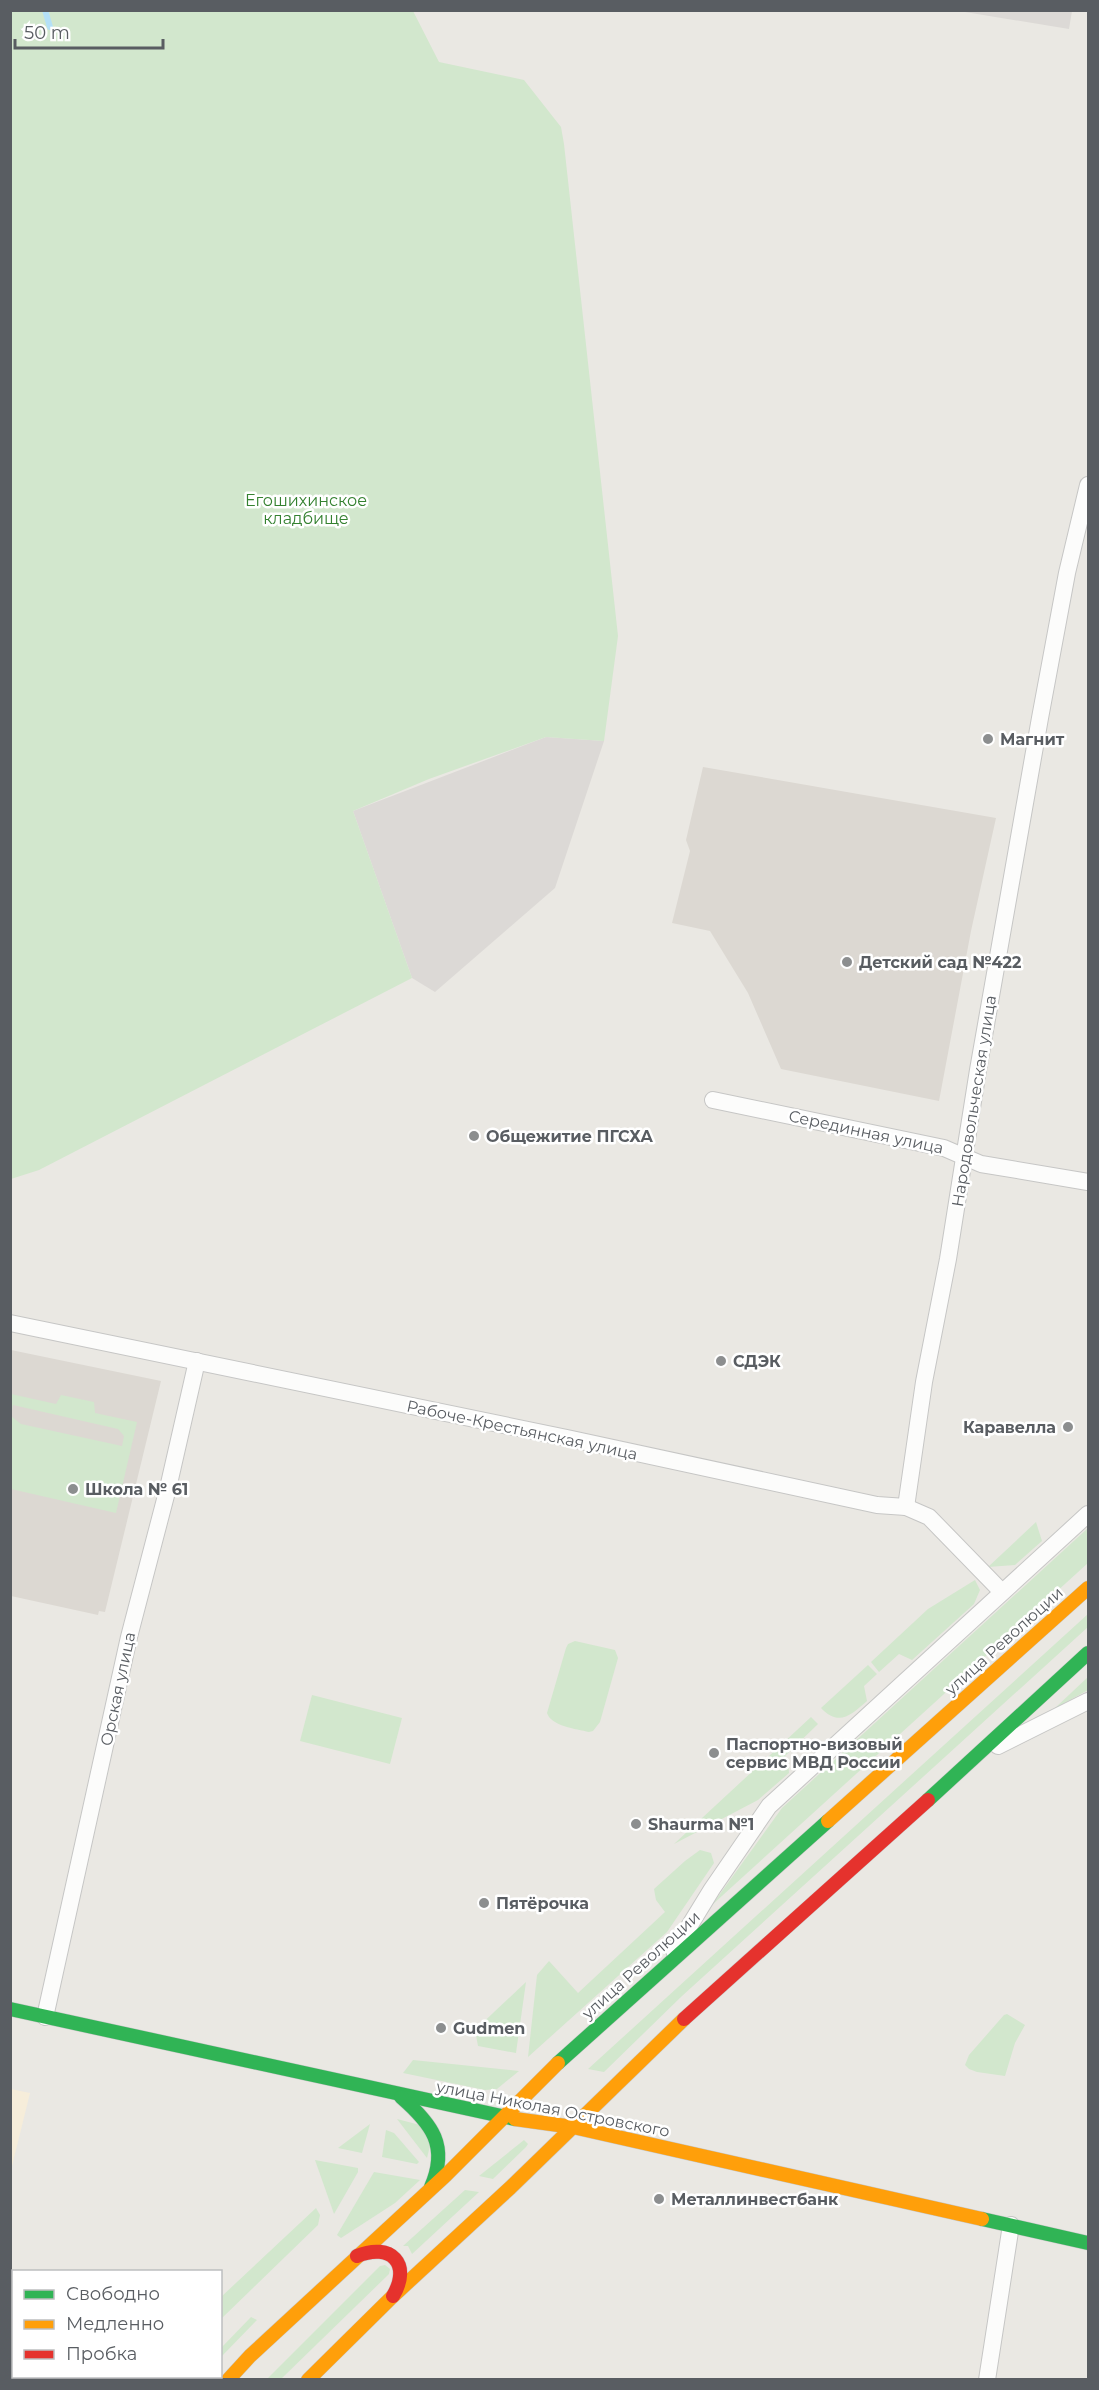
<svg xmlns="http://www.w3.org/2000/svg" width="1099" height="2390" font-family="Montserrat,sans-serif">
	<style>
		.commercial { fill: #f6edda }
		.industrial { fill: #dcd9d6 }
		.education { fill: #dcd8d2 }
		.green { fill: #d2e7cd; fill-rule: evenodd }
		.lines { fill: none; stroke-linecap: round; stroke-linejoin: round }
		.stream { stroke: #b4e0f7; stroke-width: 6 }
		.street-casing { stroke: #c6c6c5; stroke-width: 18 }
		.fast-casing { stroke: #c7c7c7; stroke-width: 15 }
		.slow-casing { stroke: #c7c7c7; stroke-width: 15 }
		.jam-casing { stroke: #c7c7c7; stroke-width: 15 }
		.street { stroke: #fcfcfb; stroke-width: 16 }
		.fast { stroke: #30b455; stroke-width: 14 }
		.slow { stroke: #ff9f0a; stroke-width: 14 }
		.jam { stroke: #e5322d; stroke-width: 14 }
		.poi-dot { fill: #8c8e8f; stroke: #fff; stroke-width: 2 }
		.labels { text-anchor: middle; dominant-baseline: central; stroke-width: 5; stroke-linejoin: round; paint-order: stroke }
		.park-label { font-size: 16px; fill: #348130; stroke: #fff }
		.poi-label { font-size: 16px; font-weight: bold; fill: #595d62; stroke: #fff; text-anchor: start }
		.street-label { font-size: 16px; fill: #595d62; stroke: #fff }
	</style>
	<rect width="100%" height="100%" fill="#eae8e3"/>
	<polygon class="commercial" points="11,2089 30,2093 11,2170 10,2089"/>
	<g class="industrial">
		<polygon points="959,11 1072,10 1072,11 1069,29"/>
		<polygon points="546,737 604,741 555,888 435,992 412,978 353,811"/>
	</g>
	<g class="education">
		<polygon points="703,767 996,818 971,931 939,1101 781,1069 748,993 710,931 672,923 690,851 686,840"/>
		<polygon points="11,1350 161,1381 105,1612 99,1611 98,1615 11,1596"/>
	</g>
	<g class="green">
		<polygon points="10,11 413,11 439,62 524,80 561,127 564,144 618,636 604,741 546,737 429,779 353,811 412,978 39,1170 11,1179"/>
		<path d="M11,1394L56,1404L61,1395L94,1402L95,1413L137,1422L116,1513L11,1489ZM13,1405L118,1429L124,1436L122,1446L21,1424L11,1416Z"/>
		<polygon points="1036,1522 1042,1541 1015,1565 988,1567"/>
		<polygon points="1088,1528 1088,1563 712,1905 782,1808"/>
		<polygon points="975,1580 980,1590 974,1604 912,1660 899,1654 879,1672 871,1662 928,1609"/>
		<polygon points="1088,1614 1088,1627 682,1996 604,2072 588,2069"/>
		<path d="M575,1641L615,1650L618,1658L600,1722L593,1731L589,1732C576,1729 551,1726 547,1713L566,1648L568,1644Z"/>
		<path d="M868,1665L877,1674L864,1686L867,1701C851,1715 839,1727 821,1708Z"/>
		<polygon points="1088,1677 1088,1690 1054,1709"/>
		<polygon points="312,1695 402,1718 390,1764 300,1741"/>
		<polygon points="811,1717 818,1724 785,1756 788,1762 789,1773 758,1800 674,1844"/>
		<polygon points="700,1850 711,1853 714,1863 667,1932 528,2057 537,1975 549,1961 578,1993 665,1912 656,1900 654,1889 685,1861"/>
		<polygon points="526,1982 516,2053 478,2046 475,2030"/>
		<polygon points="1007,2014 1025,2025 1015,2043 1005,2076 977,2072 969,2069 965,2065 969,2055 1004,2015"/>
		<polygon points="413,2060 519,2071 497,2089 485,2090 403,2073"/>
		<polygon points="397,2119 420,2125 432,2138 427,2158"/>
		<polygon points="370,2124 362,2153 338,2148"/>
		<polygon points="386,2130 394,2133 419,2162 417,2164 382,2157"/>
		<polygon points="524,2140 528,2144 526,2147 493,2179 479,2176"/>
		<polygon points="315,2160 358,2168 358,2172 334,2214"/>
		<polygon points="374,2172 420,2180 395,2203 341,2238 337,2235"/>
		<polygon points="465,2190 479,2192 412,2254 408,2246 403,2246"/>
		<polygon points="316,2208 320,2215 318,2225 221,2319 221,2297"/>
		<polygon points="385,2265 390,2269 389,2274 281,2379 266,2380 380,2266"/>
		<polygon points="251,2317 257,2320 221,2357 221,2348"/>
	</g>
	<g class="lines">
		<polyline class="stream" points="45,10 50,27"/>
		<defs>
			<g id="street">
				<polyline points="713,1100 944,1148 981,1164 1088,1182"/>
				<polyline points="10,1323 567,1438 877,1505 906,1507 929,1517 1002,1592"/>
				<polyline points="906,1507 924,1382 948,1259 978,1070 1040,718 1067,573 1088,485"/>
				<polyline points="998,1746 1088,1701"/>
				<polyline points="674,1951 712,1889 769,1806 1088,1514"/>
				<polyline points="45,2017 129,1637 168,1488 197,1361"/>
				<polyline points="987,2380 1011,2225"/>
			</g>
			<g id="fast">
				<polyline points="928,1800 1088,1653"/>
				<polyline points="10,2009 515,2119"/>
				<polyline points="558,2063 828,1821"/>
				<path d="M401,2097C432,2124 449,2146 431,2187"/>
				<polyline points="982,2219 1088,2243"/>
			</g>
			<g id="slow">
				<polyline points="828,1821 1088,1588"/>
				<polyline points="515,2119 573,2127 982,2219"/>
				<polyline points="228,2380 250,2356 446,2175 558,2063"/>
				<polyline points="308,2380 393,2296 510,2188 684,2019"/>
			</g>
			<g id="jam">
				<polyline points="684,2019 928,1800"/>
				<path d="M357,2256C391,2242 412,2264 393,2296"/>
			</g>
		</defs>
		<use href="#street" class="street-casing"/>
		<use href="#fast" class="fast-casing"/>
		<use href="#slow" class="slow-casing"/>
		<use href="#jam" class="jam-casing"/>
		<use href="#street" class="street"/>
		<use href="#fast" class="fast"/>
		<use href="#slow" class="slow"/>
		<use href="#jam" class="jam"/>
	</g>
	<g class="poi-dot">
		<circle cx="988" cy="739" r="6"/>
		<circle cx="847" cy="962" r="6"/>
		<circle cx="474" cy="1136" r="6"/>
		<circle cx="721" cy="1361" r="6"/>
		<circle cx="1068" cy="1427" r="6"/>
		<circle cx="73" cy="1489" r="6"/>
		<circle cx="714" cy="1753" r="6"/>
		<circle cx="636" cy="1824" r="6"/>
		<circle cx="484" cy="1903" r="6"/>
		<circle cx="441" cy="2028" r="6"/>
		<circle cx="659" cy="2199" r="6"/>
	</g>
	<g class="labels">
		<g class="park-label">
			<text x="306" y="500">Егошихинское<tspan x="306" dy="18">кладбище</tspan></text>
		</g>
		<g class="poi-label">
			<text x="1000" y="739">Магнит</text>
			<text x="859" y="962">Детский сад №422</text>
			<text x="486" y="1136">Общежитие ПГСХА</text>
			<text x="733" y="1361">СДЭК</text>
			<text x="1056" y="1427" text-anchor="end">Каравелла</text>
			<text x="85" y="1489">Школа № 61</text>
			<text x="726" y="1744">Паспортно-визовый<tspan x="726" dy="18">сервис МВД России</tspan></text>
			<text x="648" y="1824">Shaurma №1</text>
			<text x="496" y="1903">Пятёрочка</text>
			<text x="453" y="2028">Gudmen</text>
			<text x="671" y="2199">Металлинвестбанк</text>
		</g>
		<g class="street-label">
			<text transform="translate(974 1101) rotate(-81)">Народовольческая улица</text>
			<text transform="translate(866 1132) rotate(12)">Серединная улица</text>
			<text transform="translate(522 1430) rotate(12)">Рабоче-Крестьянская улица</text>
			<text transform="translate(1004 1641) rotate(-42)">улица Революции</text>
			<text transform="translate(118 1689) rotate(-78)">Орская улица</text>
			<text transform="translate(641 1965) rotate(-42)">улица Революции</text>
			<text transform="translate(553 2109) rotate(11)">улица Николая Островского</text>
		</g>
	</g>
	<rect width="1099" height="2390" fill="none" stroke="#595d62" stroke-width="24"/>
	<rect x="12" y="2270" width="210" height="108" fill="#ffffff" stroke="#bdbec0" stroke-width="1.5"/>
	<rect x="24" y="2290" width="30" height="9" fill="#30b455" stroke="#bdbec0" stroke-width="1.5"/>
	<text x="66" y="2300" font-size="18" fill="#595d62">Свободно</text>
	<rect x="24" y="2320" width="30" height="9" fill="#ff9f0a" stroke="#bdbec0" stroke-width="1.5"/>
	<text x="66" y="2330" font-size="18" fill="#595d62">Медленно</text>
	<rect x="24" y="2350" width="30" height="9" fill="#e5322d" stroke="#bdbec0" stroke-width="1.5"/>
	<text x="66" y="2360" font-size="18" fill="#595d62">Пробка</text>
	<path d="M15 39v9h148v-9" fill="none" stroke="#595d62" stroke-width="3"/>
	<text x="24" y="39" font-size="18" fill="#595d62" stroke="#ffffff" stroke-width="4.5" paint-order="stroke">50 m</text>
</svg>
